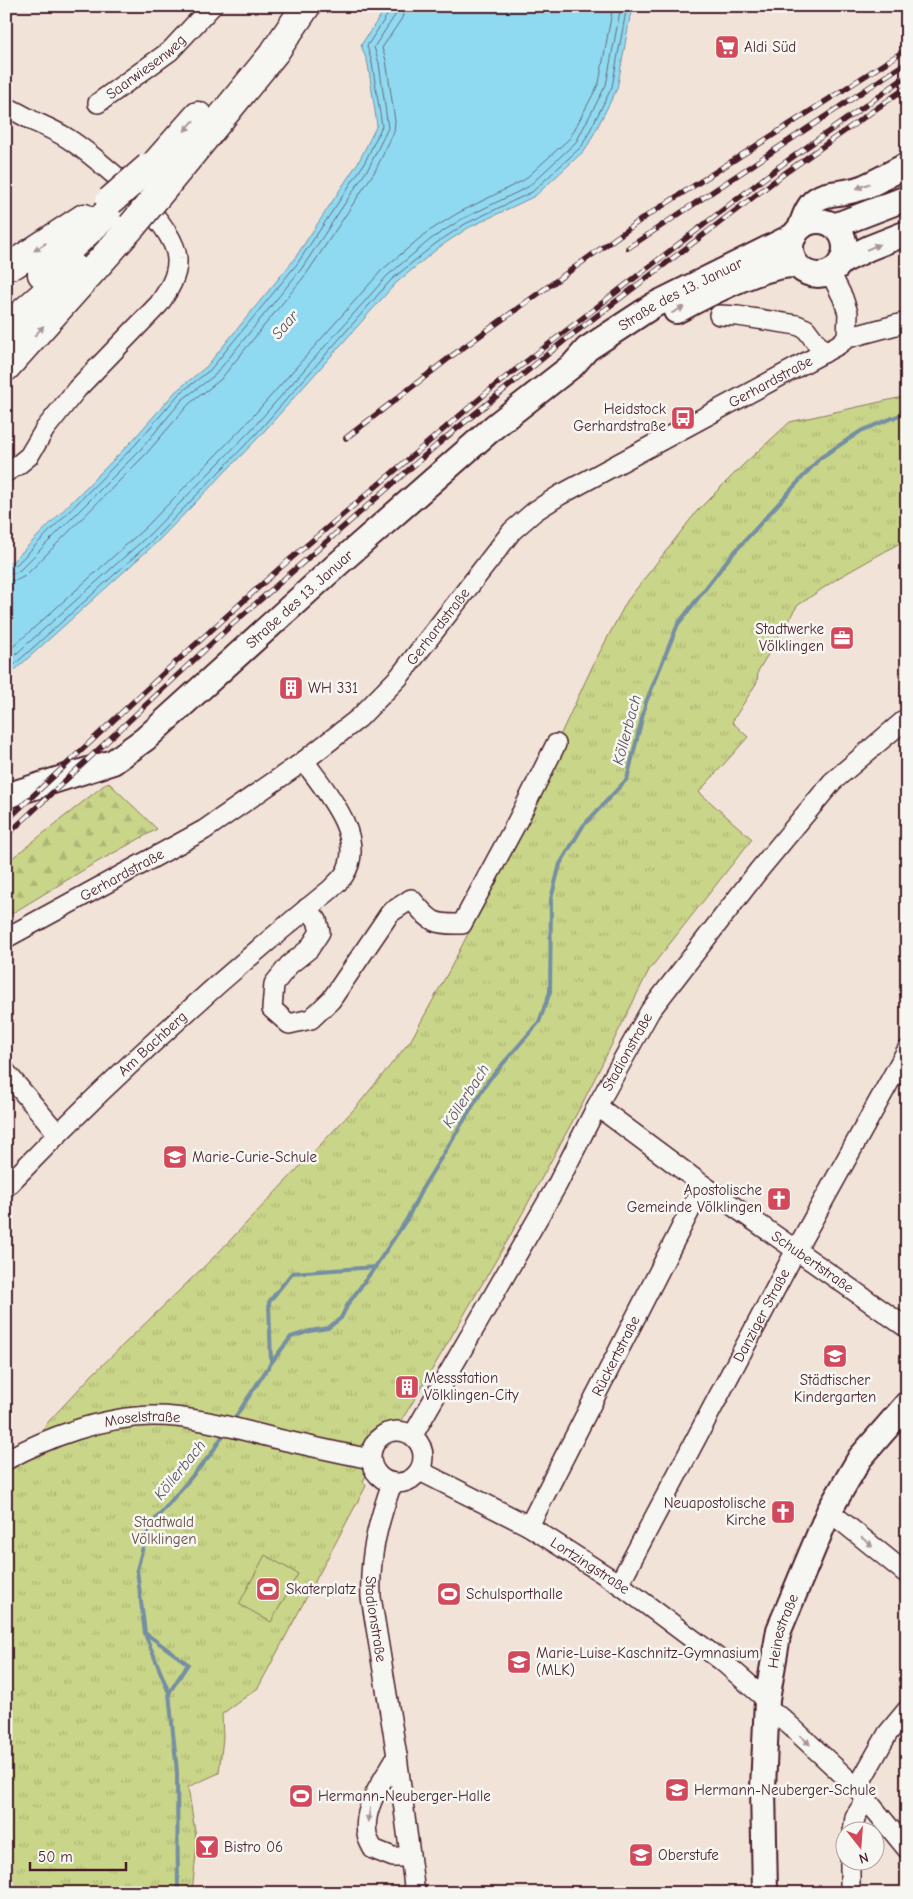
<svg xmlns="http://www.w3.org/2000/svg" width="913" height="1899" font-family="'Comic Neue',sans-serif">
	<style>
		.forest { fill: url(#forest-firs); stroke: #8a7a5a }
		.park { fill: url(#park-tufts); stroke: #8a7a5a }
		.pitch { fill: #c9d589; stroke: #8a7a5a }
		.water { fill: #90daf1; stroke: #748fa2 }
		.lines { fill: none; stroke-linecap: round; stroke-linejoin: round }
		.shore { stroke: #666a7a; stroke-width: 1 }
		.stream { stroke: #748fa2; stroke-width: 4 }
		.minor-casing { stroke: #4a1f2b; stroke-width: 22 }
		.major-casing { stroke: #4a1f2b; stroke-width: 28 }
		.highway-casing { stroke: #4a1f2b; stroke-width: 31 }
		.minor { stroke: #f6f6f2; stroke-width: 19 }
		.major { stroke: #f6f6f2; stroke-width: 24 }
		.highway { stroke: #f6f6f2; stroke-width: 28 }
		.rail-casing { stroke: #4a1f2b; stroke-width: 5.5 }
		.rail { stroke: #f6f6f2; stroke-width: 4; stroke-dasharray: 11; stroke-linecap: butt }
		.highway-bridge-casing { stroke: #4a1f2b; stroke-width: 31; stroke-linecap: butt }
		.highway-bridge { stroke: #f6f6f2; stroke-width: 28 }
		.oneway { fill: #a99598 }
		.labels { text-anchor: middle; dominant-baseline: central; stroke-width: 5; stroke-linejoin: round; paint-order: stroke }
		.poi-label { font-size: 15px; fill: #4a1f2b; stroke: #f6f6f2; text-anchor: start }
		.street-label { font-size: 15px; fill: #4a1f2b; stroke: #f6f6f2 }
		.park-label { font-size: 15px; fill: #6a4c42; stroke: #f6f6f2 }
		.water-label { font-size: 16px; font-style: italic; fill: #5c4e5c; stroke: #f6f6f2 }
	</style>
	<defs>
		<pattern id="forest-firs" width="22" height="20" patternUnits="userSpaceOnUse" patternTransform="scale(1.25)"><rect width="22" height="20" fill="#c9d589"/><path d="M5 1l3.5 6h-7zM16 11l3.5 6h-7z" fill="#aeb676"/></pattern>
		<pattern id="park-tufts" width="24" height="20" patternUnits="userSpaceOnUse" patternTransform="scale(1.25)"><rect width="24" height="20" fill="#c9d589"/><path d="M3 7l-1-3M5 7V3M7 7l1-3M15 17l-1-3M17 17v-4M19 17l1-3" fill="none" stroke="#aeb676"/></pattern>
	</defs>
	<rect width="100%" height="100%" fill="#f2e3d8"/>
	<filter id="ink" filterUnits="userSpaceOnUse"><feTurbulence type="fractalNoise" baseFrequency=".02" numOctaves="2"/><feDisplacementMap in="SourceGraphic" scale="10" xChannelSelector="R" yChannelSelector="G"/><feConvolveMatrix kernelMatrix="1 2 1 2 8 2 1 2 1" color-interpolation-filters="sRGB"/></filter>
	<g filter="url(#ink)">
		<polygon class="forest" points="108,782 157,829 90,866 6,917 6,863"/>
		<polygon class="park" points="907,396 907,539 838,578 797,606 758,671 757,682 732,722 748,737 699,792 752,839 649,970 582,1104 509,1238 416,1397 363,1481 366,1486 258,1688 222,1714 223,1738 219,1773 188,1787 197,1844 192,1893 6,1893 6,1468 21,1460 49,1421 92,1375 217,1254 357,1106 411,1040 450,969 556,762 556,744 594,663 627,601 697,511 744,464 790,422"/>
		<polygon class="pitch" points="265,1555 298,1574 271,1622 239,1604"/>
		<polygon class="water" points="387,6 632,6 617,89 586,149 535,196 468,228 438,248 395,284 259,437 158,541 6,678 6,562 12,562 132,441 176,391 206,367 293,261 359,161 377,125 368,64 361,45"/>
		<g class="lines">
			<g class="shore">
				<polyline points="6,567 16,565 136,444 179,394 210,370 297,264 364,164 382,126 372,63 367,46 390,11 391,6"/>
				<polyline points="6,573 15,573 20,570 141,449 183,399 215,375 302,268 369,167 388,128 379,63 374,47 396,14 398,6"/>
				<polyline points="6,581 17,580 25,576 146,454 189,404 220,380 307,273 375,171 394,132 395,121 386,60 382,48 402,18 405,6"/>
				<polyline points="6,653 145,528 246,424 382,270 426,233 458,213 524,180 570,138 599,83 613,6"/>
				<polyline points="6,663 151,533 251,430 387,276 431,239 462,219 528,187 576,142 606,85 621,6"/>
				<polyline points="6,672 155,538 256,434 391,280 435,244 465,224 532,192 582,146 612,87 627,6"/>
			</g>
			<g class="stream">
				<polyline points="271,1363 291,1337 310,1331 328,1328 341,1318 348,1304 375,1267"/>
				<polyline points="232,1422 271,1363 269,1302 292,1273 375,1267 407,1219 422,1189 488,1081 539,1022 550,992 551,899 560,864 583,826 627,779 646,702 678,624 729,558 820,458 861,431 907,412"/>
				<polyline points="145,1634 169,1693"/>
				<polyline points="178,1893 177,1772 169,1693 188,1664 145,1633 137,1570 148,1528 211,1454 225,1432"/>
			</g>
			<defs>
				<g id="minor">
					<path id="s1" d="M98,103L170,51L212,6"/>
					<path d="M6,107C16,111 24,116 33,121C44,126 56,131 67,138C97,157 176,223 177,259C178,276 168,291 159,304L77,389L45,429L29,456L18,465L6,472"/>
					<polyline points="830,272 843,298 848,313 847,338"/>
					<polyline points="719,315 738,316 797,325 806,329 824,353"/>
					<path d="M307,908L317,920L320,932L309,949L289,965L274,984L272,1009L289,1024L311,1019L331,1000L390,913L411,899C431,921 431,925 462,924L518,820L556,744"/>
					<path id="s2" d="M6,938L204,830L304,761L359,718L399,677L512,531L535,511L560,495L838,345L847,338L907,322"/>
					<polyline points="6,1072 58,1134"/>
					<path id="s3" d="M597,1106L703,1185L907,1328"/>
					<path id="s4" d="M6,1187C108,1081 217,981 331,889C335,884 341,880 344,875C368,838 325,790 304,761"/>
					<circle cx="397" cy="1457" r="26"/>
					<path id="s5" d="M413,1435L557,1185L597,1106L650,1011L759,870L832,782L907,718"/>
					<path id="s6" d="M6,1460C48,1437 103,1417 151,1416C192,1415 238,1429 278,1439C309,1446 340,1453 371,1459"/>
					<path id="s7" d="M420,1471L529,1526L619,1584L722,1661L767,1700"/>
					<path id="s8" d="M392,1483C378,1523 369,1555 371,1597L397,1756L415,1893"/>
					<polyline points="829,1511 907,1574"/>
					<path id="s9" d="M529,1526L703,1185"/>
					<path id="s10" d="M619,1584L796,1250L907,1050"/>
					<polyline points="767,1710 782,1718 857,1788 907,1849"/>
					<path d="M397,1756C384,1779 362,1807 367,1834C367,1839 371,1844 373,1849L393,1857H410"/>
					<polyline points="857,1788 888,1733 907,1710"/>
					<polyline points="853,1832 855,1817 866,1800"/>
					<polyline points="850,1862 850,1893"/>
				</g>
				<g id="major">
					<circle cx="818" cy="248" r="27"/>
					<polyline points="834,226 907,198"/>
					<path d="M801,227C813,183 832,200 864,187C879,181 893,172 907,165"/>
					<polyline points="841,262 869,248 907,233"/>
					<path d="M676,311C707,295 763,264 797,265"/>
					<path id="s11" d="M6,796L113,762L145,739L339,563L495,426L573,365L587,349L654,305L795,235"/>
					<path id="s12" d="M765,1893L763,1788L767,1700L779,1630L829,1511L860,1458L907,1404"/>
				</g>
				<g id="highway">
					<polyline points="151,169 198,116"/>
					<polyline points="166,185 274,53 306,6"/>
					<polyline points="6,265 14,264 84,218"/>
					<polyline points="42,274 116,205"/>
					<polyline points="6,328 74,268"/>
					<polyline points="6,367 132,226"/>
				</g>
			</defs>
			<use href="#minor" class="minor-casing"/>
			<use href="#major" class="major-casing"/>
			<use href="#highway" class="highway-casing"/>
			<use href="#minor" class="minor"/>
			<use href="#major" class="major"/>
			<use href="#highway" class="highway"/>
			<defs>
				<g id="rail">
					<polyline points="628,248 907,62"/>
					<polyline points="346,438 453,355 642,219 907,49"/>
					<polyline points="6,821 165,672 281,567 497,384 780,166 907,76"/>
					<polyline points="6,836 228,628 438,444 565,340 785,173 907,87"/>
				</g>
			</defs>
			<use href="#rail" class="rail-casing"/>
			<use href="#rail" class="rail"/>
			<defs>
				<g id="highway-bridge">
					<polyline points="110,201 149,167"/>
					<polyline points="132,226 166,185"/>
				</g>
			</defs>
			<use href="#highway-bridge" class="highway-bridge-casing"/>
			<use href="#highway-bridge" class="highway-bridge"/>
		</g>
		<defs><path id="oneway-solid" d="M-6-.8H1V-3.2L6.5 0L1 3.2V.8H-6Z" transform="scale(1.25)"/></defs>
		<g class="oneway">
			<use href="#oneway-solid" transform="translate(189 126) rotate(132)"/>
			<use href="#oneway-solid" transform="translate(863 186) rotate(159)"/>
			<use href="#oneway-solid" transform="translate(40 247) rotate(147)"/>
			<use href="#oneway-solid" transform="translate(873 247) rotate(-23)"/>
			<use href="#oneway-solid" transform="translate(678 310) rotate(-27)"/>
			<use href="#oneway-solid" transform="translate(39 331) rotate(-48)"/>
			<use href="#oneway-solid" transform="translate(867 1542) rotate(39)"/>
			<use href="#oneway-solid" transform="translate(805 1740) rotate(43)"/>
			<use href="#oneway-solid" transform="translate(369 1815) rotate(100)"/>
		</g>
	</g>
	<defs>
		<symbol id="supermarket-square" viewBox="-11 -11 22 22"><rect x="-9" y="-9" width="18" height="18" rx="4" fill="#d1495b" stroke="#f6f6f2"/><path d="M-6-5.5h2.5l.6 2H6L4.5 2H-2.5L-4.4-4H-6ZM-1.5 3.2a1.3 1.3 0 1 0 .1 0ZM3 3.2a1.3 1.3 0 1 0 .1 0Z" fill="#fff"/></symbol>
		<symbol id="bus-square" viewBox="-11 -11 22 22"><rect x="-9" y="-9" width="18" height="18" rx="4" fill="#d1495b" stroke="#f6f6f2"/><path d="M-5-6H5V4H4V6H2V4H-2V6H-4V4H-5ZM-3.5-4V0h7V-4ZM-3.5 1.2v1.5H-2V1.2ZM2 1.2v1.5H3.5V1.2Z" fill="#fff"/></symbol>
		<symbol id="office-square" viewBox="-11 -11 22 22"><rect x="-9" y="-9" width="18" height="18" rx="4" fill="#d1495b" stroke="#f6f6f2"/><path d="M-6-3h4V-5.5h4V-3h4V5H-6ZM-1-4.5V-3h2v-1.5ZM-6 0V1H6V0Z" fill="#fff"/></symbol>
		<symbol id="building-square" viewBox="-11 -11 22 22"><rect x="-9" y="-9" width="18" height="18" rx="4" fill="#d1495b" stroke="#f6f6f2"/><path d="M-4-6H4V6H1V3H-1V6H-4ZM-2.5-4.3h1.7v1.8h-1.7ZM.8-4.3h1.7v1.8H.8ZM-2.5-1h1.7V.8h-1.7ZM.8-1h1.7V.8H.8Z" fill="#fff"/></symbol>
		<symbol id="school-square" viewBox="-11 -11 22 22"><rect x="-9" y="-9" width="18" height="18" rx="4" fill="#d1495b" stroke="#f6f6f2"/><path d="M0-5L7-2L0 1L-7-2ZM-4 1L0 2.5L4 1V4Q0 6-4 4Z" fill="#fff"/></symbol>
		<symbol id="church-square" viewBox="-11 -11 22 22"><rect x="-9" y="-9" width="18" height="18" rx="4" fill="#d1495b" stroke="#f6f6f2"/><path d="M-1.2-6h2.4v3.5h3.3v2.4h-3.3V6h-2.4V-.1h-3.3v-2.4h3.3Z" fill="#fff"/></symbol>
		<symbol id="stadium-square" viewBox="-11 -11 22 22"><rect x="-9" y="-9" width="18" height="18" rx="4" fill="#d1495b" stroke="#f6f6f2"/><path d="M0-5a6.5 5 0 1 0 0 10a6.5 5 0 1 0 0-10ZM-3.5-1.8h7v3.6h-7Z" fill="#fff"/></symbol>
		<symbol id="bar-square" viewBox="-11 -11 22 22"><rect x="-9" y="-9" width="18" height="18" rx="4" fill="#d1495b" stroke="#f6f6f2"/><path d="M-6-5H6L.8 .8V4.5H3.5V6h-7V4.5H-.8V.8Z" fill="#fff"/></symbol>
	</defs>
	<g fill-rule="evenodd">
		<use href="#supermarket-square" x="713" y="33" width="28" height="28"/>
		<use href="#bus-square" x="669" y="404" width="28" height="28"/>
		<use href="#office-square" x="828" y="624" width="28" height="28"/>
		<use href="#building-square" x="277" y="674" width="28" height="28"/>
		<use href="#school-square" x="161" y="1143" width="28" height="28"/>
		<use href="#church-square" x="765" y="1185" width="28" height="28"/>
		<use href="#school-square" x="821" y="1342" width="28" height="28"/>
		<use href="#building-square" x="393" y="1373" width="28" height="28"/>
		<use href="#church-square" x="769" y="1498" width="28" height="28"/>
		<use href="#stadium-square" x="254" y="1575" width="28" height="28"/>
		<use href="#stadium-square" x="435" y="1580" width="28" height="28"/>
		<use href="#school-square" x="505" y="1648" width="28" height="28"/>
		<use href="#school-square" x="663" y="1776" width="28" height="28"/>
		<use href="#stadium-square" x="287" y="1782" width="28" height="28"/>
		<use href="#bar-square" x="193" y="1833" width="28" height="28"/>
		<use href="#school-square" x="627" y="1841" width="28" height="28"/>
	</g>
	<g class="labels">
		<g class="poi-label">
			<text x="744" y="47">Aldi Süd</text>
			<text x="666" y="409" text-anchor="end">Heidstock<tspan x="666" dy="17">Gerhardstraße</tspan></text>
			<text x="824" y="629" text-anchor="end">Stadtwerke<tspan x="824" dy="17">Völklingen</tspan></text>
			<text x="308" y="688">WH 331</text>
			<text x="192" y="1157">Marie-Curie-Schule</text>
			<text x="762" y="1190" text-anchor="end">Apostolische<tspan x="762" dy="17">Gemeinde Völklingen</tspan></text>
			<text x="424" y="1378">Messstation<tspan x="424" dy="17">Völklingen-City</tspan></text>
			<text x="835" y="1380" text-anchor="middle">Städtischer<tspan x="835" dy="17">Kindergarten</tspan></text>
			<text x="766" y="1503" text-anchor="end">Neuapostolische<tspan x="766" dy="17">Kirche</tspan></text>
			<text x="286" y="1589">Skaterplatz</text>
			<text x="466" y="1594">Schulsporthalle</text>
			<text x="536" y="1653">Marie-Luise-Kaschnitz-Gymnasium<tspan x="536" dy="17">(MLK)</tspan></text>
			<text x="694" y="1790">Hermann-Neuberger-Schule</text>
			<text x="318" y="1796">Hermann-Neuberger-Halle</text>
			<text x="224" y="1847">Bistro 06</text>
			<text x="658" y="1855">Oberstufe</text>
		</g>
		<g class="street-label">
			<text stroke="none"><textPath href="#s1" startOffset="60">Saarwiesenweg</textPath></text>
			<text stroke="none"><textPath href="#s11" startOffset="850">Straße des 13. Januar</textPath></text>
			<text stroke="none"><textPath href="#s2" startOffset="958">Gerhardstraße</textPath></text>
			<text stroke="none"><textPath href="#s11" startOffset="360">Straße des 13. Januar</textPath></text>
			<text stroke="none"><textPath href="#s2" startOffset="538">Gerhardstraße</textPath></text>
			<text stroke="none"><textPath href="#s2" startOffset="132">Gerhardstraße</textPath></text>
			<text stroke="none"><textPath href="#s4" startOffset="205">Am Bachberg</textPath></text>
			<text stroke="none"><textPath href="#s5" startOffset="439">Stadionstraße</textPath></text>
			<text stroke="none"><textPath href="#s3" startOffset="266">Schubertstraße</textPath></text>
			<text stroke="none"><textPath href="#s10" startOffset="304">Danziger Straße</textPath></text>
			<text stroke="none"><textPath href="#s9" startOffset="191">Rückertstraße</textPath></text>
			<text stroke="none"><textPath href="#s6" startOffset="144">Moselstraße</textPath></text>
			<text stroke="none"><textPath href="#s7" startOffset="195">Lortzingstraße</textPath></text>
			<text stroke="none"><textPath href="#s8" startOffset="139">Stadionstraße</textPath></text>
			<text stroke="none"><textPath href="#s12" startOffset="264">Heinestraße</textPath></text>
		</g>
		<g class="park-label">
			<text x="164" y="1522">Stadtwald<tspan x="164" dy="17">Völklingen</tspan></text>
		</g>
		<g class="water-label">
			<text transform="translate(285 325) rotate(-49)">Saar</text>
			<text transform="translate(627 730) rotate(-75)">Köllerbach</text>
			<text transform="translate(466 1096) rotate(-57)">Köllerbach</text>
			<text transform="translate(180 1470) rotate(-51)">Köllerbach</text>
		</g>
	</g>
	<rect width="913" height="1899" fill="none" stroke="#f6f6f2" stroke-width="25"/>
	<rect x="12" y="12" width="888" height="1874" fill="none" stroke="#4a1f2b" stroke-width="2" filter="url(#ink)"/>
	<g transform="translate(860 1846) rotate(163)"><circle r="24" fill="#f6f6f2" stroke="#b1a0a2"/>
	<path d="M0-4L9 19L0 12L-9 19Z" fill="#d1495b"/>
	<text y="-8" font-size="14" font-weight="bold" text-anchor="middle" fill="#4a1f2b">N</text>
	</g>
	<path d="M30 1862v8h96v-8" fill="none" stroke="#4a1f2b" stroke-width="2.5"/>
	<text x="38" y="1862" font-size="15" fill="#4a1f2b" stroke="#f6f6f2" stroke-width="4" paint-order="stroke">50 m</text>
</svg>
